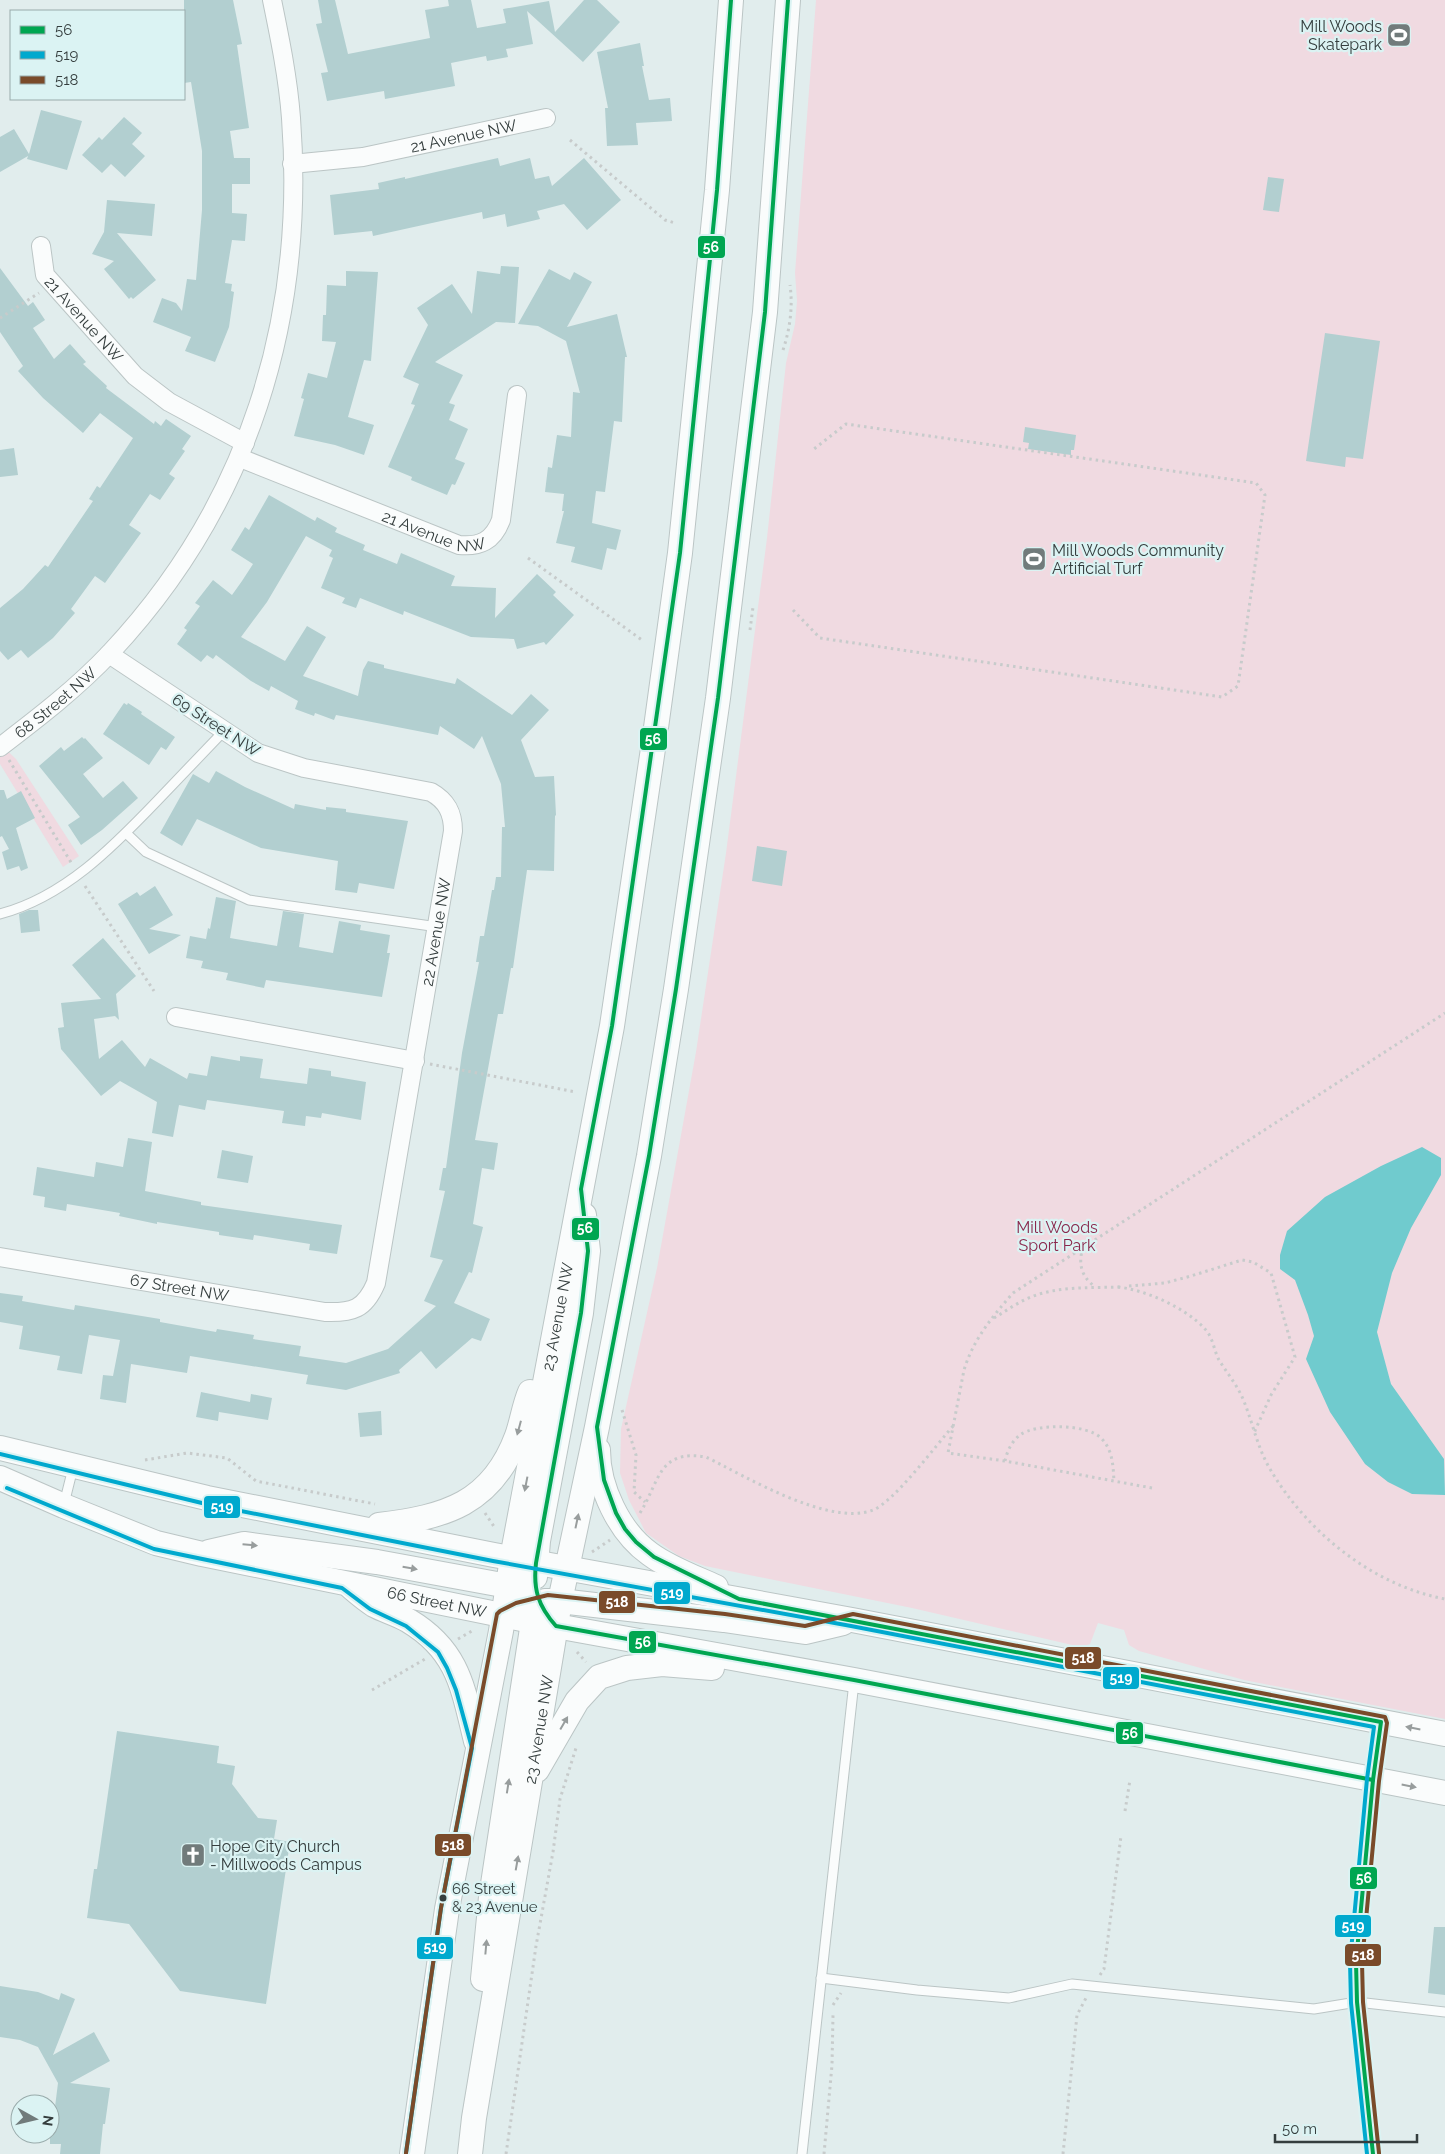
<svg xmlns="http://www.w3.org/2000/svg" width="1445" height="2154" font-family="Raleway,sans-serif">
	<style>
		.green { fill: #f0dae1 }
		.water { fill: #70cbce }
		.building { fill: #b2cfd0 }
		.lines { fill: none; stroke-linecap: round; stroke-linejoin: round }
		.lane-casing { stroke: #bbc5c5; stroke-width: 11 }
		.street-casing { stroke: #bbc5c5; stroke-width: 20 }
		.secondary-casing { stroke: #bbc5c5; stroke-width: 26 }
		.path { stroke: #c7cbcb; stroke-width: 3; stroke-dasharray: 2.5 4; stroke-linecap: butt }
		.lane { stroke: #fafcfc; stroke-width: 9 }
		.street { stroke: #fafcfc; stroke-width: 18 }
		.secondary { stroke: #fafcfc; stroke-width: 24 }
		.bus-1-casing { stroke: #dbf3f3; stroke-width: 8 }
		.bus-2-casing { stroke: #dbf3f3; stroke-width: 8 }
		.bus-3-casing { stroke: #dbf3f3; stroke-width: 8 }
		.bus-1 { stroke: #00a651; stroke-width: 4 }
		.bus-2 { stroke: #00a9ce; stroke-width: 4 }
		.bus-3 { stroke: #7a4b2a; stroke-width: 4 }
		.oneway { fill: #989d9d }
		.bus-dot { fill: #353e3e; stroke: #dbf3f3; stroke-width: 2 }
		.labels { text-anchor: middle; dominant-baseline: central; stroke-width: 4.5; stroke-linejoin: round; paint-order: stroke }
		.bus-label { font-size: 15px; fill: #353e3e; stroke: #dbf3f3; text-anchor: start }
		.poi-label { font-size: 16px; fill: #353e3e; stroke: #dbf3f3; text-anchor: start }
		.street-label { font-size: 16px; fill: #353e3e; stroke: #dbf3f3 }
		.park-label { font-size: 16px; fill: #8b284d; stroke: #dbf3f3 }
		.line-badge { stroke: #dbf3f3; stroke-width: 2 }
		.badge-label { font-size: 14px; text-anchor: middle; font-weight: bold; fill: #fff }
	</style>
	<rect width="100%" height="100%" fill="#e1eded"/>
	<g class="green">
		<polygon points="816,0 1445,0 1445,1719 1244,1680 1139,1651 1129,1645 1124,1630 1098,1623 1090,1644 1081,1647 912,1608 705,1566 679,1556 646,1533 629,1500 620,1473 621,1429 657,1268 696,1052 726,853 767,538 786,363 795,324 797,301 795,273"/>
		<polygon points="0,744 16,759 79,856 63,867 0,764"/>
	</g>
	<polygon class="water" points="1422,1147 1441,1158 1441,1175 1411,1228 1392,1273 1377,1332 1391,1384 1444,1459 1445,1495 1412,1494 1388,1482 1365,1464 1330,1412 1306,1359 1314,1336 1308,1315 1295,1280 1280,1269 1280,1255 1287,1231 1325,1197 1381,1166"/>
	<g class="building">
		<polygon points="184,0 233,0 242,44 237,45 249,128 230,131 234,158 250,158 250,184 232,184 232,213 247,214 245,241 232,240 225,283 232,284 231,291 234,292 229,327 215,362 185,351 191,337 153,322 162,298 176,303 182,311 187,279 196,280 202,210 202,151 191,82 184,83"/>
		<polygon points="318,0 335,0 348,54 430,38 425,10 449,6 448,0 471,0 477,28 506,23 503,9 549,1 555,32 584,0 597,0 620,22 583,62 527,11 533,44 506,49 508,57 487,61 486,56 451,63 455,86 385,99 384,91 327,101 321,73 328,72 316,24 322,23"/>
		<polygon points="640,43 644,66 642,66 649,100 670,98 672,121 636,123 638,145 607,146 605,108 608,108 597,52"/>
		<polygon points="41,110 82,121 67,170 27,159 28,156 0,172 0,137 14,129 29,154"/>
		<polygon points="124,117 142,133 132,144 145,156 125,177 111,164 102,173 82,155 99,137 102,140"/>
		<polygon points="498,158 500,166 530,158 535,179 549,176 552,186 584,158 621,200 587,230 564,204 537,211 540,219 507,227 505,214 483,219 482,212 373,236 372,231 334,235 330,195 379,189 378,183 405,177 405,179"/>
		<polygon points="1268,177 1284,179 1279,212 1263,210"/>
		<polygon points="107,200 155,204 152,236 117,233 156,280 133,299 131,297 129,299 104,269 114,261 92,254 104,232"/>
		<polygon points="501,266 519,267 515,323 496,322 435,362 463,375 449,403 455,405 449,420 468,429 455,459 465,463 455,485 452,484 447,495 411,480 412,477 388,467 415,405 411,404 419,384 403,377 428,325 417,308 452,284 472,314 477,271 500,274"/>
		<polygon points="0,268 28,306 33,302 45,320 33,328 54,359 70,344 86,362 83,364 107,386 106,388 154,424 155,421 161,426 166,419 191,436 182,449 185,451 169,474 175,478 160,500 150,494 129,525 141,533 105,583 95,576 71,609 75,613 53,638 28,658 21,650 8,660 0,651 0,608 23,589 45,565 48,567 93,501 89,499 97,486 100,488 133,438 100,413 83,433 43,398 18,371 23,366 0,332"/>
		<polygon points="549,269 570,280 574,272 592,282 567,327 617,314 627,357 625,357 622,422 614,421 605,492 596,491 592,523 621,530 616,550 607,548 602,570 571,562 575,547 556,543 564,511 562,511 564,494 545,492 548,467 552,468 557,435 571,437 573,392 580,393 566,341 538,326 518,324"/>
		<polygon points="346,271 378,272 371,361 364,360 348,417 374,425 364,455 335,445 294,436 304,399 301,398 308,373 327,378 336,342 322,341 323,315 326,315 327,285 346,286"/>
		<polygon points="1325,333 1380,341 1363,459 1346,457 1345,467 1306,461"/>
		<polygon points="1025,427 1076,435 1074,450 1071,450 1071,455 1028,449 1029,443 1023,442"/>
		<polygon points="14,448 18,475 0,477 0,450"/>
		<polygon points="269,495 315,521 317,517 337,528 335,532 365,545 363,550 397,564 401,553 455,576 451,586 496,588 495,618 537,574 556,592 553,595 574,615 546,645 544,642 517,649 514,639 471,637 404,611 403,615 360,598 356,608 342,603 345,598 321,588 333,558 329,556 332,550 306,536 267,602 241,637 285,661 307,626 326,637 303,676 358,696 363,670 368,661 384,665 384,668 455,684 457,678 512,715 531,694 549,710 521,740 535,777 554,776 556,815 555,816 554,871 527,870 513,968 511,968 503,1014 498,1014 475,1140 498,1143 494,1170 482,1168 473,1224 483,1227 472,1273 469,1272 454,1303 490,1319 481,1341 472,1338 436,1369 421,1351 399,1370 400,1373 346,1390 306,1384 308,1375 190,1356 187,1373 131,1364 126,1403 100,1399 103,1375 113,1376 120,1340 89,1335 82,1374 57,1370 60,1356 19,1349 23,1326 0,1322 0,1293 23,1296 22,1301 74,1310 75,1305 160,1319 160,1322 216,1332 217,1329 254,1335 253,1339 301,1346 299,1356 346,1363 388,1349 436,1306 424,1301 443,1260 430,1257 445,1191 439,1190 443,1168 446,1168 462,1053 479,962 476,962 480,936 484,936 492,890 494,890 496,877 501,877 502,827 505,827 501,784 482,736 474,749 440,726 438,735 336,715 334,720 315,713 314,716 295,709 298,701 271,686 269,691 251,681 216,655 213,659 207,655 201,662 177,644 187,630 184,628 200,606 195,603 213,580 232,595 242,581 253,564 231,550 245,527 249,530"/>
		<polygon points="124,703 127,705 128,703 142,712 141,714 175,737 166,750 161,747 149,765 103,734"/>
		<polygon points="82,737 84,739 85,738 103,758 83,774 103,798 123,781 138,798 102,830 81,845 68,825 80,817 39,766 61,747 64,751"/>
		<polygon points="216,771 245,787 294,809 295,804 326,810 326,807 346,809 346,812 408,821 394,889 359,883 357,893 335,890 338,861 261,848 197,819 182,846 160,833 193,774 209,783"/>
		<polygon points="0,790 4,790 7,799 21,791 35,818 16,828 28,868 21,871 19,866 7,870 2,852 9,849 2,836 0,837"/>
		<polygon points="757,846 787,851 782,886 752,881"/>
		<polygon points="155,886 173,915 149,929 181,935 149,954 118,904 137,892 140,896"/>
		<polygon points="216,897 236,901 230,938 277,946 283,911 304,914 299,947 333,953 339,921 361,925 360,930 390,935 387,953 390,953 382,997 266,980 264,988 226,980 228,973 201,968 203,961 186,958 190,936 206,939 208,928 210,929"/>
		<polygon points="29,910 38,910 40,931 21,933 19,914"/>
		<polygon points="103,938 136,976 116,994 119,1020 115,1016 94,1019 99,1059 122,1040 145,1067 150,1058 187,1079 189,1073 207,1076 211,1056 240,1061 240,1056 263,1059 260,1078 307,1084 309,1068 331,1071 331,1076 366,1082 361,1120 322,1113 321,1118 306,1116 305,1126 282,1123 284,1111 207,1100 205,1110 179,1105 173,1137 152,1133 157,1102 120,1081 101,1096 61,1049 58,1028 64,1027 61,1003 101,999 72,965"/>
		<polygon points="128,1138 152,1142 145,1191 201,1202 201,1205 342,1225 337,1254 309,1250 310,1244 254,1235 253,1240 219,1235 219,1232 157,1222 157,1224 119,1216 120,1213 67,1204 66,1211 44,1207 45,1197 33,1195 37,1167 94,1177 96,1162 123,1167"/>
		<polygon points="222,1150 253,1156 248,1183 217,1178"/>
		<polygon points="201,1392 250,1402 251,1394 272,1398 268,1420 219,1412 218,1421 196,1417"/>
		<polygon points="381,1411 382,1435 360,1437 358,1413"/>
		<polygon points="117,1731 219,1746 217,1763 235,1766 232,1784 258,1818 277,1820 274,1839 290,1842 266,2004 180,1991 129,1924 87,1918 94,1869 97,1869"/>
		<polygon points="1434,1927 1445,1927 1445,1995 1428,1993"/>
		<polygon points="0,1986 38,1992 59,2000 61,1993 75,1999 53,2055 94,2032 110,2061 70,2083 110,2088 105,2124 103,2124 100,2154 60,2154 61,2144 50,2144 50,2122 53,2123 58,2083 38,2047 20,2040 0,2037"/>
	</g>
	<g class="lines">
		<defs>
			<g id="lane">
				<polyline points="126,833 146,852 249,900 438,927"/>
				<path d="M0,914C64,897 112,848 157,801C179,778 201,755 223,732"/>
				<polyline points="64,1504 73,1468"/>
				<polyline points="821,1978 917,1990 1009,1998 1072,1984 1314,2009 1357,2002 1445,2012"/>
				<polyline points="802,2154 854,1682"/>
				<polyline points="1373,2154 1357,2002 1356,1962 1373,1780 1381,1722"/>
			</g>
			<g id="street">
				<path id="s1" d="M292,164L363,157L546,118"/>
				<path id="s2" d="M41,246L45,275L135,376L169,402L245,443"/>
				<path id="s3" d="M240,458L459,545C480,547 493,541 501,520L517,395"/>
				<path id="s4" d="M0,747C38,718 77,688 110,653C249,505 306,319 291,118C288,78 280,39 272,0"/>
				<polyline points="176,1017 415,1061"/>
				<path id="s5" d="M0,1257L325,1312C353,1313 365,1309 376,1283L453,831C453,813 447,801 431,792L304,768L258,753L109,654"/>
			</g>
			<g id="secondary">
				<polyline points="0,1448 207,1498 494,1555 852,1620 1445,1734"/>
				<path d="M598,1450C598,1487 619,1532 650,1554C669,1568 694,1577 716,1587"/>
				<path id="s6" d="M0,1478L64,1506L156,1543L202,1554L556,1626L854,1680L1445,1793"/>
				<path d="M379,1525C445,1517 492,1504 517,1436C522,1422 524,1406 530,1392"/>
				<polyline points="209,1552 244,1544 377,1562 508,1586 523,1584"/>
				<polyline points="535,1577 538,1541 581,1313 588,1251 584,1215"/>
				<path d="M352,1588C359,1594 366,1600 374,1605C385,1611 398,1614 409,1621C459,1651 463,1689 476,1741"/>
				<polyline points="545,1601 560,1601 724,1620 805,1632 843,1623"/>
				<polyline points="537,1770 577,1701 599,1677 627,1668 662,1664 712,1668"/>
				<polyline points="483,1979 491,1897 533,1622 523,1584 513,1560"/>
				<path id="s7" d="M412,2154L447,1909L501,1631L512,1558L612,1026L654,742L680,553L717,190L731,0"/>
				<path id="s8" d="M470,2154L474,2118L560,1601L597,1427L649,1156L676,989L718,698L765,312L788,0"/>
			</g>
		</defs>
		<use href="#lane" class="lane-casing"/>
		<use href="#street" class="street-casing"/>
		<use href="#secondary" class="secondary-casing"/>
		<g class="path">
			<polyline points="570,140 665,220 675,223"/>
			<polyline points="0,318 39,293"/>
			<path d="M783,350C790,329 793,307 790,285"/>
			<polyline points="528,558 642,640"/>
			<polyline points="793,610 820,638 1222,697 1238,686 1265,495 1256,483 846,424 814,449"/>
			<polyline points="750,630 753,607"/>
			<polyline points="9,760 72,864"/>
			<polyline points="85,886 154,991"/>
			<polyline points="430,1064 576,1092"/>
			<path d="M1083,1247C1078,1264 1081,1276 1095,1287"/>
			<polyline points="1129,1286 1165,1283 1191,1276 1242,1260 1253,1262 1271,1273 1295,1357 1271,1395 1254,1433"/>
			<path d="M1118,1287C1146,1290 1186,1308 1205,1329C1213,1337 1214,1351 1219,1360C1227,1373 1237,1385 1243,1399C1253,1423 1257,1447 1270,1469C1307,1532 1372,1585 1445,1599"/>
			<path d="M994,1318C1006,1311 1018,1302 1031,1297C1058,1286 1091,1288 1121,1287"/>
			<polyline points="622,1410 636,1455 634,1492 645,1502"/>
			<polyline points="145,1460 187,1453 227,1458 256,1481 375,1504"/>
			<path d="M1005,1461C1007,1451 1012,1441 1020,1435C1036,1423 1087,1424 1101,1438C1113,1450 1113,1466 1114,1481"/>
			<path d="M1152,1488L1005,1461L948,1453L964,1370C973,1340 992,1317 1013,1293L1445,1013"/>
			<polyline points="485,1513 495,1528"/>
			<path d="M640,1513C660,1481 658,1449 706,1457C745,1476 829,1527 873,1510C894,1502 937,1444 954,1425"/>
			<polyline points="592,1552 610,1540"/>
			<polyline points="458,1639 472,1631"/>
			<polyline points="577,1652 586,1662"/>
			<polyline points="372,1690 425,1659"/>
			<polyline points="1125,1811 1130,1780"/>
			<polyline points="1100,1975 1104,1969 1121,1836"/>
			<polyline points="833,2005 841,1993"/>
			<polyline points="506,2154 536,1946 553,1852 560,1799 576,1748"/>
			<polyline points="824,2154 832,2065 833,2015"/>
			<polyline points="1063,2154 1077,2015 1086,1998"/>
		</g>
		<use href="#lane" class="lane"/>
		<use href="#street" class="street"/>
		<use href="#secondary" class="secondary"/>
		<defs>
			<g id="bus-1">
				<path d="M731,0L717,190L680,553L612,1026L581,1189L588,1251L581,1313L536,1563C533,1589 538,1606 556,1626L854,1680L1373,1780"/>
				<polyline points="788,0 765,312 718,698 676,989 649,1156 597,1427 604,1480 616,1513 625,1529 636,1542 654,1557 739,1599 1381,1722 1373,1780 1356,1962 1357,2002 1373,2154"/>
			</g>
			<g id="bus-2">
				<polyline points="0,1454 206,1504 493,1561 851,1626 1374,1727 1367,1779 1350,1962 1351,2003 1367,2154"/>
				<polyline points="7,1488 154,1549 342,1588 370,1609 406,1626 438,1652 447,1668 456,1690 472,1748 441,1908 406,2153"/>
			</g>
			<polyline id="bus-3" points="406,2153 441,1908 497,1614 500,1611 516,1603 548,1595 725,1614 805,1626 853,1614 1385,1717 1387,1723 1379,1781 1362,1962 1363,2002 1379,2153"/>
		</defs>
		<use href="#bus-1" class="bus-1-casing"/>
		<use href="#bus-2" class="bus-2-casing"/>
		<use href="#bus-3" class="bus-3-casing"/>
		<use href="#bus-1" class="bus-1"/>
		<use href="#bus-2" class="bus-2"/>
		<use href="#bus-3" class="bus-3"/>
	</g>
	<defs><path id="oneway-solid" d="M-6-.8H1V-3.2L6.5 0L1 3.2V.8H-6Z" transform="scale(1.25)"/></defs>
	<g class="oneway">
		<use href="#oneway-solid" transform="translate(519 1428) rotate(105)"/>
		<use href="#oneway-solid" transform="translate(526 1484) rotate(101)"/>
		<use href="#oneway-solid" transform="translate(577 1521) rotate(-78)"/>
		<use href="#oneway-solid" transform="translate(250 1545) rotate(5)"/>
		<use href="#oneway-solid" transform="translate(410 1568) rotate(10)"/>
		<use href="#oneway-solid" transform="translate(564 1723) rotate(-60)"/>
		<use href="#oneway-solid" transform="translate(1413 1728) rotate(-169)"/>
		<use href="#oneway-solid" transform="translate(508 1786) rotate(-81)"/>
		<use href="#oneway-solid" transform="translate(1409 1786) rotate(11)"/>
		<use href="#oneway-solid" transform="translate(517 1863) rotate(-80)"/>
		<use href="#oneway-solid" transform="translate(486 1947) rotate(-85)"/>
	</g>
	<defs>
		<symbol id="stadium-square" viewBox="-11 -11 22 22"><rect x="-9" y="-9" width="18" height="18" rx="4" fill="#717b7b" stroke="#dbf3f3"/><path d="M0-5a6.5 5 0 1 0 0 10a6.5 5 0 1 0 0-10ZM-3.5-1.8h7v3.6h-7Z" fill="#fff"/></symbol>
		<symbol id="church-square" viewBox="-11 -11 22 22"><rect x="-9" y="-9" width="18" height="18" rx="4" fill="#717b7b" stroke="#dbf3f3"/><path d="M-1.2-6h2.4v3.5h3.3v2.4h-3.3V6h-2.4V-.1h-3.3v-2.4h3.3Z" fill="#fff"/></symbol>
	</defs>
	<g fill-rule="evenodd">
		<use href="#stadium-square" x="1385" y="21" width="28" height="28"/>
		<use href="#stadium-square" x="1020" y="545" width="28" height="28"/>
		<use href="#church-square" x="179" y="1841" width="28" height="28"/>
	</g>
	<circle class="bus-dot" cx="443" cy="1898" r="4.5"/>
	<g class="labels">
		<g class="bus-label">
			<text x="452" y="1889">66 Street<tspan x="452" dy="18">&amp; 23 Avenue</tspan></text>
		</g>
		<g class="poi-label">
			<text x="1382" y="26" text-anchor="end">Mill Woods<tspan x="1382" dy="18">Skatepark</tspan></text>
			<text x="1052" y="550">Mill Woods Community<tspan x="1052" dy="18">Artificial Turf</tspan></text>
			<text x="210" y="1846">Hope City Church<tspan x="210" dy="18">- Millwoods Campus</tspan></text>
		</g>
		<g class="street-label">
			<text stroke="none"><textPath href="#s1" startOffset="174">21 Avenue NW</textPath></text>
			<text stroke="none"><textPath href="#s2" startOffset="88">21 Avenue NW</textPath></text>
			<text stroke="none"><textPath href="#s3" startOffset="208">21 Avenue NW</textPath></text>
			<text stroke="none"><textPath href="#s4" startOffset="71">68 Street NW</textPath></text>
			<text transform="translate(216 725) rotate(33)">69 Street NW</text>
			<text stroke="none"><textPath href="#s5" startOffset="750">22 Avenue NW</textPath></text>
			<text stroke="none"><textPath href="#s5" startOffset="182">67 Street NW</textPath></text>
			<text stroke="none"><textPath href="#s7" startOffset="850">23 Avenue NW</textPath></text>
			<text stroke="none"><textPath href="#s6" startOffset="456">66 Street NW</textPath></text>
			<text stroke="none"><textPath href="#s8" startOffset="430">23 Avenue NW</textPath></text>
		</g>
		<g class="park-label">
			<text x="1057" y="1227">Mill Woods<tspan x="1057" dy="18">Sport Park</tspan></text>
		</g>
	</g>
	<g class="line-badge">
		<rect x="697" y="235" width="29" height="24" rx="5" fill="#00a651"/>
		<rect x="639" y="727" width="29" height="24" rx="5" fill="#00a651"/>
		<rect x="571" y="1217" width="29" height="24" rx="5" fill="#00a651"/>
		<rect x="203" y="1495" width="38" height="24" rx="5" fill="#00a9ce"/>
		<rect x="653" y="1581" width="38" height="24" rx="5" fill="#00a9ce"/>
		<rect x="598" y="1590" width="38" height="24" rx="5" fill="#7a4b2a"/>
		<rect x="628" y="1630" width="29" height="24" rx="5" fill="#00a651"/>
		<rect x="1064" y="1646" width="38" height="24" rx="5" fill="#7a4b2a"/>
		<rect x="1102" y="1666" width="38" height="24" rx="5" fill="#00a9ce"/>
		<rect x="1115" y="1721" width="29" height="24" rx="5" fill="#00a651"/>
		<rect x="434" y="1833" width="38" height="24" rx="5" fill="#7a4b2a"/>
		<rect x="1349" y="1866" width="29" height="24" rx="5" fill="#00a651"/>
		<rect x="1334" y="1914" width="38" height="24" rx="5" fill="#00a9ce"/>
		<rect x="416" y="1936" width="38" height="24" rx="5" fill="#00a9ce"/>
		<rect x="1344" y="1943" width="38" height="24" rx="5" fill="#7a4b2a"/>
	</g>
	<g class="badge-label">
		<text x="711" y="252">56</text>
		<text x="653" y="744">56</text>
		<text x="585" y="1233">56</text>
		<text x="222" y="1512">519</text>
		<text x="672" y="1598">519</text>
		<text x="617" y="1607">518</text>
		<text x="643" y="1647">56</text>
		<text x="1083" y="1663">518</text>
		<text x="1121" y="1683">519</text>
		<text x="1130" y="1738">56</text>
		<text x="453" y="1850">518</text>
		<text x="1364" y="1883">56</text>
		<text x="1353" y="1931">519</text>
		<text x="435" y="1952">519</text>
		<text x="1363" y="1960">518</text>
	</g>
	<rect x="10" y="10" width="175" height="90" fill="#dbf3f3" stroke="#99abab"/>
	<rect x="20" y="26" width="25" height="8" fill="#00a651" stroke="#99abab"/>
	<text x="55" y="35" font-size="15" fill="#353e3e">56</text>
	<rect x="20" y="51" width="25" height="8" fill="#00a9ce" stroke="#99abab"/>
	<text x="55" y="60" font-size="15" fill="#353e3e">519</text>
	<rect x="20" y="76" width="25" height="8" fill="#7a4b2a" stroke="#99abab"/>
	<text x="55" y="85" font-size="15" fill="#353e3e">518</text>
	<g transform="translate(35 2119) rotate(98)"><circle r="24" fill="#dbf3f3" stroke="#99abab"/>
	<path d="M0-4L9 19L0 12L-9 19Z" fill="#717b7b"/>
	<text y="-8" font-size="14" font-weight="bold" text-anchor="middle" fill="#353e3e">N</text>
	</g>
	<path d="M1275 2134v8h142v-8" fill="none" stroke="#353e3e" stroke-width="2.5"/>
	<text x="1282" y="2134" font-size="15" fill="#353e3e" stroke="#dbf3f3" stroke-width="4" paint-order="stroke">50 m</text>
</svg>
